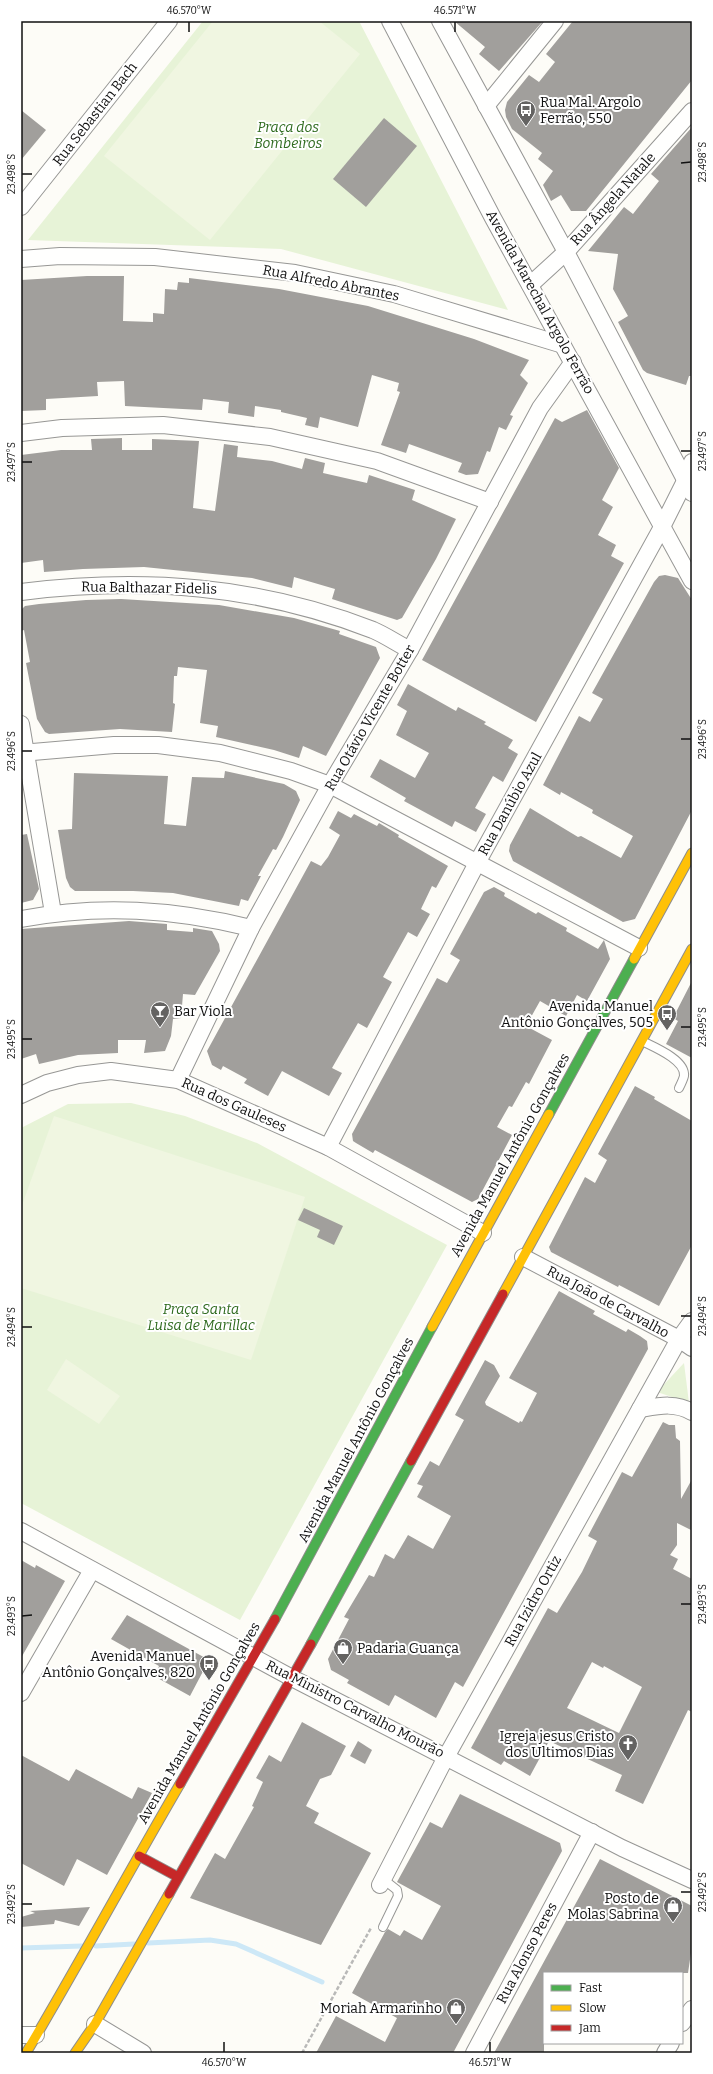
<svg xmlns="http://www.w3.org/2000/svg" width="713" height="2074" font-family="Bitter,serif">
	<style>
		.green { fill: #e7f3d7 }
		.pitch { fill: #f0f6e1 }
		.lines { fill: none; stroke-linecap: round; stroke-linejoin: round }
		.stream { stroke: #cde8f7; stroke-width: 5 }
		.building { fill: #a19f9c; fill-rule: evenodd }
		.lane-casing { stroke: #979795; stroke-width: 10 }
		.street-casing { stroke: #979795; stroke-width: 18 }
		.fast-casing { stroke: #8e8d8b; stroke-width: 11 }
		.slow-casing { stroke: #8e8d8b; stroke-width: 11 }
		.jam-casing { stroke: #8e8d8b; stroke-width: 11 }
		.path { stroke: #b9b9b8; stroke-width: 2.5; stroke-dasharray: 4 2; stroke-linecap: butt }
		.lane { stroke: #fffffe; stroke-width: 8 }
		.street { stroke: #fffffe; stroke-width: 16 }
		.fast { stroke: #4caf50; stroke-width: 9 }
		.slow { stroke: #ffc107; stroke-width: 9 }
		.jam { stroke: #c62828; stroke-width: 9 }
		.ticks { fill: none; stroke: #111; stroke-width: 1.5 }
		.labels { text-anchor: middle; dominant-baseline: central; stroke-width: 4; stroke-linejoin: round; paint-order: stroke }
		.poi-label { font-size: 14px; fill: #111; stroke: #fff; text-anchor: end }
		.street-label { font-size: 14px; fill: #111; stroke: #fff }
		.park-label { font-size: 14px; font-style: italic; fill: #2f6b1f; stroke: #fff }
		.neatline { fill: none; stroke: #111; stroke-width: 1.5 }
		.ticks-label { font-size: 10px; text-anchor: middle; fill: #111 }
	</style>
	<rect width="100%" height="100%" fill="#fdfcf7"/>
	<g class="green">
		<polygon points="203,21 359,21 508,310 281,249 28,240"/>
		<polygon points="131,1103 185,1116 257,1143 447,1245 240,1620 21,1503 21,1128 68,1104"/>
		<polygon points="684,1363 690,1411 678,1399 657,1392"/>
	</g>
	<g class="pitch">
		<polygon points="213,21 319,21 360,54 210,240 104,156"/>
		<polygon points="54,1116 305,1197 251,1360 21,1288 21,1208"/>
		<polygon points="66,1359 120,1396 99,1424 47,1390"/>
	</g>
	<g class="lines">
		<g class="stream">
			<polyline points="148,1943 210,1940 236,1944 322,1982"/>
			<polyline points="96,1946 134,1944"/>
			<polyline points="21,1948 82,1946"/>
		</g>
	</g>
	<g class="building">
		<polygon points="454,21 543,21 499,71 479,54 485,47"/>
		<polygon points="573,21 692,21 692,80 586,211 571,211 561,195 551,201 543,185 553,171 538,159 542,153 512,129 506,117 505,110 507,102 529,75 539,82 555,62 546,54"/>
		<polygon points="21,110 46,130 21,160"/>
		<polygon points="384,118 417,146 366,207 333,179"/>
		<polygon points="692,127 692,376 689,376 686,385 647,373 643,370 618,322 628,316 613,289 618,254 588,251 624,207 633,214 659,181 651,174"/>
		<polygon points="87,276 124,276 123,321 153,322 153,313 164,314 165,289 177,290 178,282 189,283 189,278 279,289 368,306 474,339 529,360 520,375 528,383 510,415 513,416 506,430 499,427 490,452 487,451 478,474 466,475 458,472 462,463 409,444 406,453 381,445 400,392 397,391 399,383 372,375 358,427 320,417 318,428 305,425 307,418 281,412 281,410 255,406 254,417 228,413 229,402 203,399 202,410 125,406 124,381 97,382 98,396 46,399 46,410 21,411 21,280"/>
		<polygon points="587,410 619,468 602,500 613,507 598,535 616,545 611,556 624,563 536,722 422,660 555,418 562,422"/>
		<polygon points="122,438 122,450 152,450 152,439 199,441 193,508 215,511 224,444 238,446 237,457 272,461 302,469 305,458 325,463 323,473 367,483 369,475 415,490 412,500 456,519 436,559 402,618 397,620 332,599 335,589 294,577 292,588 252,578 144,567 83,569 44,572 43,560 21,563 21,455 61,450 92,450 91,439"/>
		<polygon points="665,575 678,578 692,600 692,810 635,919 623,922 513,861 509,851 510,845 530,808 578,837 581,836 621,858 633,836 592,813 593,810 561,792 560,795 543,785 579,716 590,722 603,699 592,693 654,582 659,576"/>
		<polygon points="121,599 219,605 294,618 340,631 339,634 376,647 380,658 326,756 303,746 299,758 274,750 216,737 218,726 200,723 207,670 178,667 177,676 174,676 173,703 175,704 172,732 120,729 49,734 45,732 37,719 35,709 26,663 30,662 24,630 21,631 21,610 25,606 39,604 86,600"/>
		<polygon points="408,684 456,711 458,707 486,722 484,724 513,740 508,748 518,754 503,782 493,776 475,808 486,814 476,832 455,821 452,827 404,801 406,798 370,777 380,759 415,778 429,753 396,735 407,711 397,705"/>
		<polygon points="225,771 284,784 296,791 300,800 283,837 276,850 273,849 258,876 261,876 248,901 241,899 239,906 173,893 133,891 75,891 70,887 66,878 58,830 72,829 74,773 168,776 164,824 186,826 192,777 224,778"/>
		<polygon points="338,811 351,818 354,814 377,826 379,823 399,835 398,837 448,866 436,888 432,886 421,909 430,914 417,937 408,932 383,977 392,982 367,1028 358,1023 332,1068 342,1073 329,1096 282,1071 268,1096 244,1083 247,1079 223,1066 221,1070 212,1065 207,1051 311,861 321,866 328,857 340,835 329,828"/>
		<polygon points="27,834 39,889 33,900 21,903 21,835"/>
		<polygon points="494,887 505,893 504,896 536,914 538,912 556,922 567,928 566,931 598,949 604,940 610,959 587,1001 577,995 566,1016 540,1001 526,1026 552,1040 529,1084 526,1082 512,1107 509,1106 497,1127 512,1135 478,1199 472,1202 375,1150 373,1153 356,1143 353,1141 352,1134 437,978 447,983 460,960 450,954 484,892"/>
		<polygon points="129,921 167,924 167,930 193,932 193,928 212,931 219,944 220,951 195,995 183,994 181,1018 173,1019 171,1036 165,1051 144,1053 146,1040 118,1040 118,1053 78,1055 39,1064 36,1054 21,1059 21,929"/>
		<polygon points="692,981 692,1058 666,1044 678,1021 673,1018"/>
		<polygon points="635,1086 655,1097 654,1099 692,1121 692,1245 659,1306 619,1285 618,1287 551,1252 549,1247 585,1177 595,1183 607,1160 598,1154"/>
		<polygon points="304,1208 343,1226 334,1245 317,1237 320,1230 298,1220"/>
		<polygon points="559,1291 595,1311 593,1314 626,1332 628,1329 640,1336 647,1341 648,1349 463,1687 455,1682 436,1718 395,1695 389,1706 347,1683 349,1680 331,1670 328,1659 349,1619 344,1617 369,1575 374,1577 385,1554 394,1559 408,1535 433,1549 451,1516 417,1497 423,1486 417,1484 430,1461 439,1466 464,1420 455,1415 485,1360 494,1365 500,1376 485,1402 486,1405 519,1423 520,1421 522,1422 537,1393 509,1378"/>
		<path d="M663,1422L669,1425H675L676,1438L680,1441L681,1499L691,1481V1530L677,1523V1545L670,1555L678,1559L673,1569L692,1579V1712L688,1710L643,1804L615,1791L622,1775L549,1741L530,1776L504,1761L501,1765L471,1748L548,1608L557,1613L582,1572L597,1541L588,1536L622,1472L632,1477ZM592,1662L603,1668L604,1666L642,1687L619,1733L567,1708Z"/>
		<polygon points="21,1560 35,1568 36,1565 65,1581 21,1658"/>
		<polygon points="127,1615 209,1660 190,1696 154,1676 159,1666 111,1639"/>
		<polygon points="302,1722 346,1746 331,1775 320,1779 306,1806 319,1813 314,1823 371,1853 321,1945 190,1898 215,1853 225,1859 254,1807 252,1806 263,1782 256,1778 269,1755 281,1762"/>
		<polygon points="358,1741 372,1750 365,1764 350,1756"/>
		<polygon points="21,1755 69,1781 76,1769 132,1799 138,1787 152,1793 107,1875 77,1859 64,1886 21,1863"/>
		<polygon points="460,1794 560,1843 562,1851 453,2053 316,2053 336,2016 385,2042 397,2018 352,1993 385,1932 388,1929 400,1936 404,1930 422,1940 441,1906 397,1882 430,1822 442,1828"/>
		<polygon points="600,1859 692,1906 692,1946 688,1973 544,1973 544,2053 494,2053"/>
		<polygon points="90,1907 79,1926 55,1920 54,1924 21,1927 21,1917 35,1913 30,1911"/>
	</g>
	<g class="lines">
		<defs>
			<g id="lane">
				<path d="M642,1041C654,1047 686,1060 684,1076C683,1080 681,1084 679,1088"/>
				<polyline points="383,1927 398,1896 397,1890 383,1879"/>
			</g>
			<g id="street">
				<polyline points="390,21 493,218 692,581"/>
				<polyline points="440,21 566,252 692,493"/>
				<polyline points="486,106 555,21"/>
				<polyline points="21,207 169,21"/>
				<polyline points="21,259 60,256 155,257 295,273 394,294 563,345"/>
				<polyline points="530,285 566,252 692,111"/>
				<polyline points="21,433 62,428 163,425 270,437 377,461 490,502"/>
				<path d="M21,592C143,577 257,585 373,630C385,635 398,644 410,650"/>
				<polyline points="21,724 53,913"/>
				<polyline points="21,753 114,745 158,745 220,753 291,771 330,785 639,948"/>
				<path d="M21,919C100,904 174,909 251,928"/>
				<polyline points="178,1080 251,928 330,785 410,650 540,408 573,362"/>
				<polyline points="21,1095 47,1083 78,1075 111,1071 178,1080 328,1147 483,1233"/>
				<polyline points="328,1147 477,863 662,527 685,481 692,462"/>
				<polyline points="523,1257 679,1339 692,1348"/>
				<path d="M640,1409C658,1406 675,1402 692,1412"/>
				<polyline points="21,1531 292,1678 622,1848 692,1880"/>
				<polyline points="21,1693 92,1570"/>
				<polyline points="380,1885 446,1757 679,1339 692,1321"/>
				<polyline points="682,2023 692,2009"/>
				<polyline points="95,2024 143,2053"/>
				<polyline points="21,2035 36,2035"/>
				<polyline points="474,2053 592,1832"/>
				<polyline points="665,2053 671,2043"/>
			</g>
			<g id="fast">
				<polyline points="549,1114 634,959"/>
				<polyline points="275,1619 432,1327"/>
				<polyline points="311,1644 411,1461"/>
			</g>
			<g id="slow">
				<polyline points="634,959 692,853"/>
				<polyline points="503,1294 692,949"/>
				<polyline points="432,1327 549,1114"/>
				<path d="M26,2053C79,1964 128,1873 180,1784"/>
				<polyline points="75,2053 95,2024 169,1894"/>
			</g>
			<g id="jam">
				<polyline points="411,1461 503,1294"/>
				<polyline points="180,1784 275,1619"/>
				<polyline points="139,1856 178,1877"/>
				<polyline points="169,1894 311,1644"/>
			</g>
		</defs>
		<use href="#lane" class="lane-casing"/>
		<use href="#street" class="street-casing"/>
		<use href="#fast" class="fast-casing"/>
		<use href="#slow" class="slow-casing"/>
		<use href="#jam" class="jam-casing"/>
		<polyline class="path" points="302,2053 371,1928"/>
		<use href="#lane" class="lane"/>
		<use href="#street" class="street"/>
		<use href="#fast" class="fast"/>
		<use href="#slow" class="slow"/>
		<use href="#jam" class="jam"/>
	</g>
	<path class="ticks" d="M189,22V32M455,22V32M681,163L691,162M22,174H32M681,451H691M22,462H32M681,739H691M22,751H32M681,1027H691M22,1039H32M681,1316H691M22,1327H32M681,1604H691M22,1616L32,1615M681,1892H691M22,1904H32M224,2042V2052M490,2042V2052"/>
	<defs>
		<symbol id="bus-pin" viewBox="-11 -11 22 30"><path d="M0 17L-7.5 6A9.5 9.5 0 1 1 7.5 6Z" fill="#646362" stroke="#fff"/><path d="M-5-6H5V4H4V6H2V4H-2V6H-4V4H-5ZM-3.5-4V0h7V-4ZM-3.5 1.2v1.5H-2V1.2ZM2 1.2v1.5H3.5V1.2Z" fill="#fff"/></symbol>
		<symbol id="bar-pin" viewBox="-11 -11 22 30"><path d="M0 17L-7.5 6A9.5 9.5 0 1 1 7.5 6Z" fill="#646362" stroke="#fff"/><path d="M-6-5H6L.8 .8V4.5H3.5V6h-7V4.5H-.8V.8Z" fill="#fff"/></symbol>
		<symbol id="shop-pin" viewBox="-11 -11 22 30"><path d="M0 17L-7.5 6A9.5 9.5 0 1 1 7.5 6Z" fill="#646362" stroke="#fff"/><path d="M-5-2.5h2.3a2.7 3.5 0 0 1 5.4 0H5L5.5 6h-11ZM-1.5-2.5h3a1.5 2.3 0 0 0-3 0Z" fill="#fff"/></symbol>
		<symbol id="church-pin" viewBox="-11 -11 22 30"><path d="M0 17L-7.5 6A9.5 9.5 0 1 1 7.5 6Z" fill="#646362" stroke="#fff"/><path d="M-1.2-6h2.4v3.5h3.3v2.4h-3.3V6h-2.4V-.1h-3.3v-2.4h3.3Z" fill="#fff"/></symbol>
	</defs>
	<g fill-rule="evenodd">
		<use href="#bus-pin" x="515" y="99" width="22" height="30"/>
		<use href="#bar-pin" x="149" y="1000" width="22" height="30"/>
		<use href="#bus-pin" x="656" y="1003" width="22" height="30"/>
		<use href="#shop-pin" x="332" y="1637" width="22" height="30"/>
		<use href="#bus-pin" x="198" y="1653" width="22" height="30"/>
		<use href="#church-pin" x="617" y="1733" width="22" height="30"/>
		<use href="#shop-pin" x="662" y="1895" width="22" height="30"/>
		<use href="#shop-pin" x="445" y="1997" width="22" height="30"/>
	</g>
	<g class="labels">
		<g class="poi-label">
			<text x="540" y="102" text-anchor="start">Rua Mal. Argolo<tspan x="540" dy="16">Ferrão, 550</tspan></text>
			<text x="653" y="1006">Avenida Manuel<tspan x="653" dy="16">Antônio Gonçalves, 505</tspan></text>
			<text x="174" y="1011" text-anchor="start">Bar Viola</text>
			<text x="357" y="1648" text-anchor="start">Padaria Guança</text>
			<text x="195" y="1656">Avenida Manuel<tspan x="195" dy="16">Antônio Gonçalves, 820</tspan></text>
			<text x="614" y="1736">Igreja jesus Cristo<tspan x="614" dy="16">dos Ultimos Dias</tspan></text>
			<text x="659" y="1898">Posto de<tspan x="659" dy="16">Molas Sabrina</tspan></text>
			<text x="442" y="2008">Moriah Armarinho</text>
		</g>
		<g class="street-label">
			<text transform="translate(95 114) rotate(-52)">Rua Sebastian Bach</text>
			<text transform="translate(613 199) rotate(-48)">Rua Ângela Natale</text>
			<text transform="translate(331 283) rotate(11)">Rua Alfredo Abrantes</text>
			<text transform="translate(540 302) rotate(61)">Avenida Marechal Argolo Ferrão</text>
			<text transform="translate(149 588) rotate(1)">Rua Balthazar Fidelis</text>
			<text transform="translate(370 718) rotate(-60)">Rua Otávio Vicente Botter</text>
			<text transform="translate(510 804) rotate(-61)">Rua Danúbio Azul</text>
			<text transform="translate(234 1105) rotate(24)">Rua dos Gauleses</text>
			<text transform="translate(510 1155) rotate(-61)">Avenida Manuel Antônio Gonçalves</text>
			<text transform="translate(608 1302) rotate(28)">Rua João de Carvalho</text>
			<text transform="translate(356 1440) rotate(-62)">Avenida Manuel Antônio Gonçalves</text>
			<text transform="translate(533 1601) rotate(-61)">Rua Izidro Ortiz</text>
			<text transform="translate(355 1709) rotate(27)">Rua Ministro Carvalho Mourão</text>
			<text transform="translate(199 1723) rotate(-60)">Avenida Manuel Antônio Gonçalves</text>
			<text transform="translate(527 1953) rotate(-62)">Rua Alonso Peres</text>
		</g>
		<g class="park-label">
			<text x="288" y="127">Praça dos<tspan x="288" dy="16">Bombeiros</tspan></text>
			<text x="201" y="1309">Praça Santa<tspan x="201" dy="16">Luisa de Marillac</tspan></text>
		</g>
	</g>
	<rect width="713" height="2074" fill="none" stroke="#ffffff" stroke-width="44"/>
	<rect x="543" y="1972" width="140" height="72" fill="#ffffff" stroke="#a0a0a0"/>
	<rect x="551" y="1985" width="20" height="6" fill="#4caf50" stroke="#a0a0a0"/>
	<text x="579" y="1992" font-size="12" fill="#111111">Fast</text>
	<rect x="551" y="2005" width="20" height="6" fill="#ffc107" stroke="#a0a0a0"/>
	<text x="579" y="2012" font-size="12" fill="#111111">Slow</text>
	<rect x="551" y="2025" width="20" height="6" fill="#c62828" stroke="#a0a0a0"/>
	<text x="579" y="2032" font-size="12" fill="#111111">Jam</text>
	<rect x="22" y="22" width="669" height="2030" class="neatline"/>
	<g class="ticks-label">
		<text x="189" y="14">46.570°W</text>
		<text x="455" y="14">46.571°W</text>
		<text transform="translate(702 162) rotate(-90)" y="4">23.498°S</text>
		<text transform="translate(11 174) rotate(-90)" y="4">23.498°S</text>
		<text transform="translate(702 451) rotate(-90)" y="4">23.497°S</text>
		<text transform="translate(11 462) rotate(-90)" y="4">23.497°S</text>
		<text transform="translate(702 739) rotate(-90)" y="4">23.496°S</text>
		<text transform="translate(11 751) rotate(-90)" y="4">23.496°S</text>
		<text transform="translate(702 1027) rotate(-90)" y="4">23.495°S</text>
		<text transform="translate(11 1039) rotate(-90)" y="4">23.495°S</text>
		<text transform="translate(702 1316) rotate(-90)" y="4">23.494°S</text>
		<text transform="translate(11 1327) rotate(-90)" y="4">23.494°S</text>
		<text transform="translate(702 1604) rotate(-90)" y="4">23.493°S</text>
		<text transform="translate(11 1616) rotate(-90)" y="4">23.493°S</text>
		<text transform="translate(702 1892) rotate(-90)" y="4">23.492°S</text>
		<text transform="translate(11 1904) rotate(-90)" y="4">23.492°S</text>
		<text x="224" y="2066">46.570°W</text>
		<text x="490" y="2066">46.571°W</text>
	</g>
</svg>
